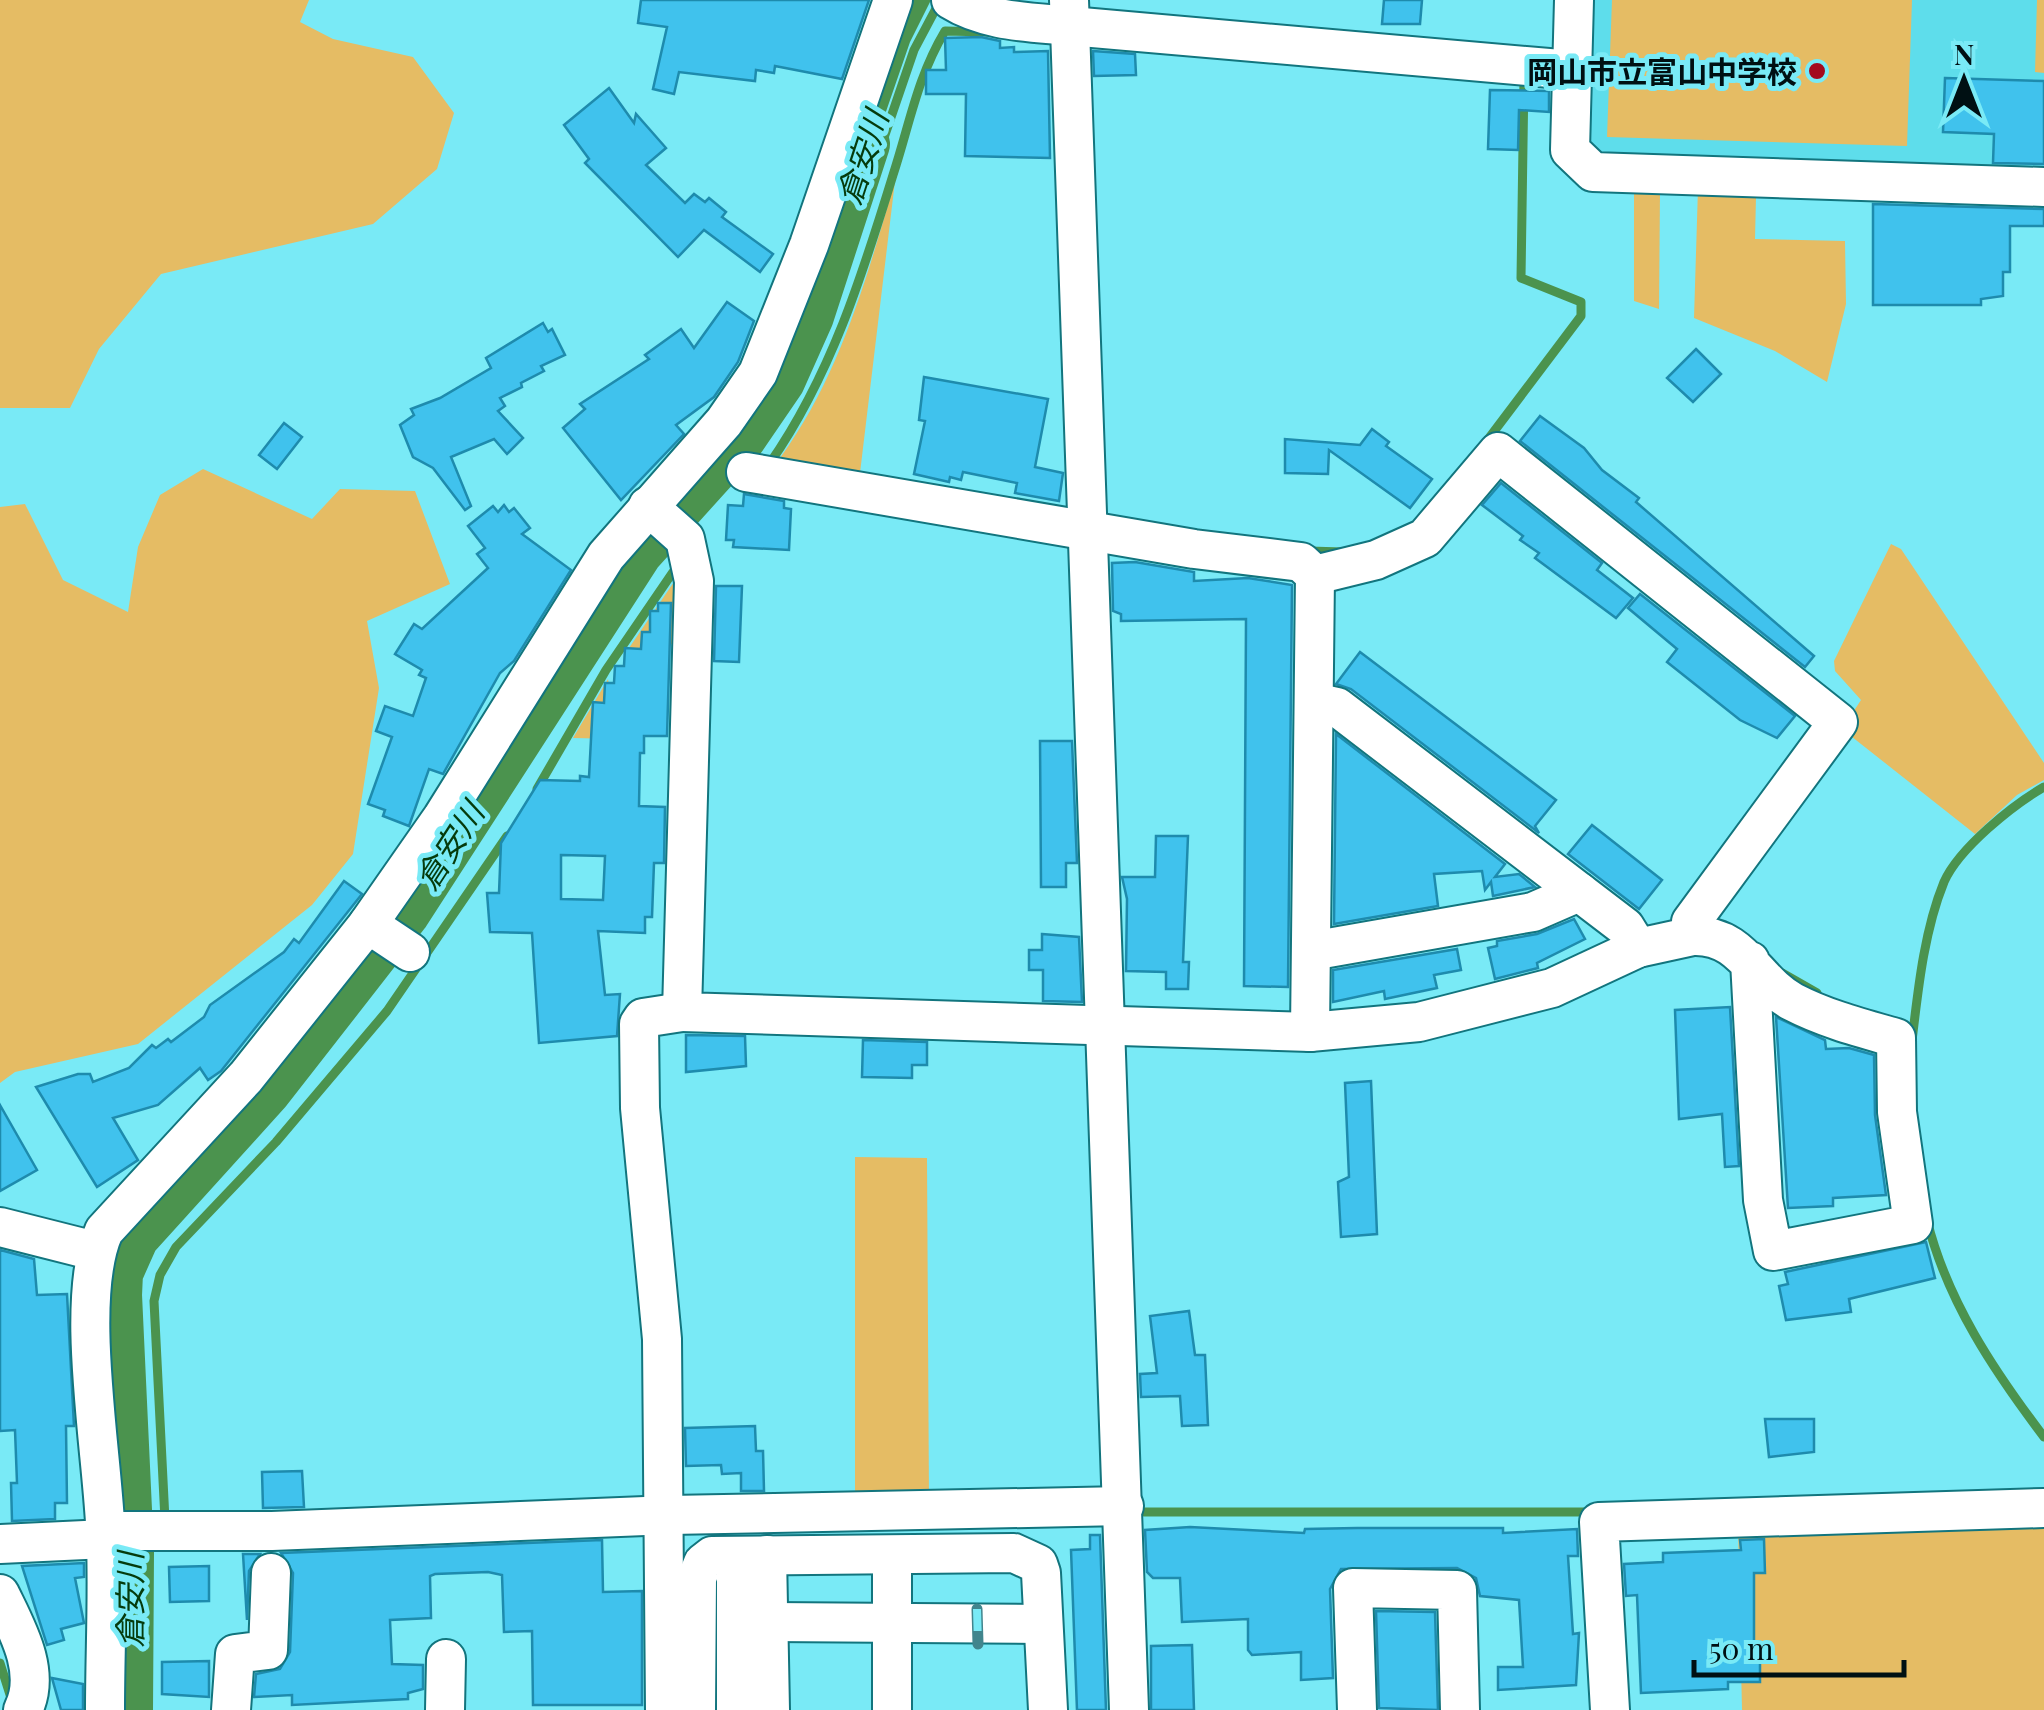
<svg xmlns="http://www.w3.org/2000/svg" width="2044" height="1710" font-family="'Playfair Display','Noto Sans JP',serif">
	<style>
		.built { fill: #5eddeb }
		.green { fill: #e5bc64 }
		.water { fill: #4b934e }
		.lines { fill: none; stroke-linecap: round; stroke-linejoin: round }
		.stream { stroke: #4b934e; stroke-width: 9 }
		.river { stroke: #4b934e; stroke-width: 50 }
		.building { fill: #40c2ed; stroke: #1e8bad; stroke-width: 2.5; fill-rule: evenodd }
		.minor-casing { stroke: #12757e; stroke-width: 42 }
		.minor { stroke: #fff; stroke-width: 38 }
		.rail-casing { stroke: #41858d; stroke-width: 11 }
		.rail { stroke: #79eaf6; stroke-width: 8; stroke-dasharray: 22; stroke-linecap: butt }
		.poi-dot { fill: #a40a1d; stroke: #79eaf6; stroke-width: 4 }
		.labels { text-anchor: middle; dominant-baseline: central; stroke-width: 10; stroke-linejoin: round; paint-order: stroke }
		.poi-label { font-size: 30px; font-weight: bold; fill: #001013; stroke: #79eaf6; text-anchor: end }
		.water-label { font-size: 32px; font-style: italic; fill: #053b0c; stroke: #79eaf6 }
	</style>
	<rect width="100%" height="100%" fill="#79eaf6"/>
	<polygon class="built" points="1592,0 2044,0 2044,167 1600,153 1588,141"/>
	<g class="green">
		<polygon points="0,0 309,0 300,22 333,39 413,57 454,113 437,169 373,224 161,274 99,349 70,408 0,408"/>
		<polygon points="1612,0 1912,0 1907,146 1607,137"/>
		<polygon points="2037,0 2044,0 2044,73 2035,72"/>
		<path d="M895,181L860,473L780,458C840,376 867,277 895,181Z"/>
		<polygon points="1634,184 1660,192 1659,309 1634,301"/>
		<polygon points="1698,188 1752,188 1752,196 1756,197 1755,239 1845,241 1846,304 1827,382 1775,351 1694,318"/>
		<polygon points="203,469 312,519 340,489 415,491 450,584 367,621 379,688 353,854 312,905 138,1044 15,1072 0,1083 0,507 25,504 63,580 128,612 138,547 160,495"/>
		<polygon points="1891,544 1901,549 2044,763 2044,780 2017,795 1975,834 1842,729 1861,700 1835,671 1834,661"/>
		<polygon points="678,576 680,643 627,651"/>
		<polygon points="608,679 619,739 573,738"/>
		<polygon points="855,1157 927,1158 929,1502 855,1504"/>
		<polygon points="2044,1518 2044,1710 1742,1710 1738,1528"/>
	</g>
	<polygon class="water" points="909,0 931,0 910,42 851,213 837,208"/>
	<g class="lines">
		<g class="stream">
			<polyline points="1486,442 1581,316 1581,302 1521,278 1524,78"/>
			<path d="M775,464L770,463C831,375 862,276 893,175C910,123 917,78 945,31L989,32"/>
			<polyline points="682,522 749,452 779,412 811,351 914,50 940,1"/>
			<polyline points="1309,551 1343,552"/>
			<polyline points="537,789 606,670 673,572"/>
			<polyline points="405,938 668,537"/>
			<polyline points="1782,973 1817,993"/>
			<path d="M1912,1041C1918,990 1924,931 1944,882C1959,848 2013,805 2044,787"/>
			<path d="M1927,1220C1947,1301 1994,1371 2044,1437"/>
			<polyline points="1144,1512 1592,1512"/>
			<polyline points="165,1520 154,1301 160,1275 176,1247 276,1142 387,1011 507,836"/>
			<polyline points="144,1522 130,1303 130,1273 137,1254 303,1074 393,954"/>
			<polyline points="0,1663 11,1698"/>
			<polyline points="141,1710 144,1538"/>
		</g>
		<polyline class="river" points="128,1710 129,1553 117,1295 118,1273 134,1237 267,1090 405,913 638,552 741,438 780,381 809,316 865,144"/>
	</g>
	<g class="building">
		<polygon points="641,0 869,0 842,79 775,66 774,73 756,70 755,81 679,72 674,94 653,89 667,27 638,23"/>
		<polygon points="1384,0 1422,0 1420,24 1382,24"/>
		<polygon points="981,37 1000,41 1000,48 1014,47 1014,52 1048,51 1050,158 965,156 966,94 926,94 926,70 946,70 945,38"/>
		<polygon points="1093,51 1135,54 1136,75 1094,76"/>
		<polygon points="1945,78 2044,81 2044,164 1993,163 1994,134 1943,132"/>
		<polygon points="609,88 634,123 636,114 666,148 646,165 685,203 694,194 705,202 709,198 726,212 722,217 773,254 760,272 704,230 678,257 585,163 589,159 564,125"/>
		<polygon points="1490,90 1549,91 1549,112 1519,110 1518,150 1488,149"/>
		<polygon points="1873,204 2044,209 2044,226 2010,226 2010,272 2003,272 2003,296 1981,299 1981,305 1873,305"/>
		<polygon points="727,302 754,321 738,362 714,397 676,425 684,434 621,500 563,428 585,409 580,404 649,359 645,355 681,329 694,348"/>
		<polygon points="543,323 548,332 552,329 565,355 541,366 544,371 521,383 522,387 500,398 505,406 498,411 523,438 507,454 494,439 451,457 471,506 465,510 433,468 413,457 400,425 414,415 411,409 440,398 491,368 486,358"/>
		<polygon points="1696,349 1721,374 1693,402 1667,378"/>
		<polygon points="924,377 1048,399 1035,467 1063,473 1059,501 1015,493 1017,483 963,472 961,480 950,477 949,482 914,474 925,421 919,420"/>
		<polygon points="1540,416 1584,448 1602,470 1639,498 1636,502 1814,656 1805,667 1520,441"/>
		<polygon points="284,423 302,437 277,469 259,455"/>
		<polygon points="1372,429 1389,442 1386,446 1432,479 1410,508 1329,450 1328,474 1285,473 1285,439 1360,445"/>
		<polygon points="1501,483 1602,563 1597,570 1633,598 1616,618 1535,558 1539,553 1520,540 1523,536 1482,505"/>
		<polygon points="744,494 784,501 784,508 791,509 789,550 733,547 734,540 726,540 728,505 743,506"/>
		<polygon points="504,505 509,512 514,508 530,528 522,534 571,570 514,661 500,673 443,774 429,769 409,826 383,816 385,810 368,804 392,737 376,731 385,706 413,716 426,678 419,675 422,670 395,654 414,624 422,629 488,568 477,554 485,548 468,526 493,506 498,512"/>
		<polygon points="1135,562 1194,572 1194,581 1248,578 1292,585 1288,987 1244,986 1246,619 1121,621 1121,614 1113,611 1112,563"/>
		<polygon points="716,586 742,586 739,662 714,661"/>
		<polygon points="1640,594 1795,716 1777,738 1740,720 1667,662 1677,649 1628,608"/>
		<path d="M658,603H671L667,736H644V753H640L639,806L665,807L664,863H654L652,917H645V933L598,931L605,995L620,994L617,1036L539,1043L532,933L490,932L487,893H499L501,843L540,780L580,781V776L589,777L593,702L604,703L605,683H614L615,666H624L625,648L641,649L642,632H650V611H658ZM561,855L605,856L603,900L561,899Z"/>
		<polygon points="1360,652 1556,800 1535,826 1539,833 1351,689 1336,684"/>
		<polygon points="1336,734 1505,864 1495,877 1519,874 1535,887 1493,896 1491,882 1485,890 1482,871 1434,874 1438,906 1334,924"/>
		<polygon points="1040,741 1072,741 1077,863 1066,863 1066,887 1041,887"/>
		<polygon points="1592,825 1662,880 1639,909 1568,854"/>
		<polygon points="1156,836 1188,836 1183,962 1189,962 1188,989 1166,989 1166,972 1126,971 1127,899 1122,877 1155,877"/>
		<polygon points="344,881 362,894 221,1071 208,1080 200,1068 158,1105 113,1118 138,1160 97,1187 36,1087 78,1074 90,1074 93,1082 129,1068 152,1045 156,1048 168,1039 171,1042 204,1017 210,1005 284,952 294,939 299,943"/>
		<polygon points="1574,919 1585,939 1537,963 1538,968 1495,979 1488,948 1497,946 1497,941 1537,934"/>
		<polygon points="1042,934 1079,937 1082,1002 1043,1001 1043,970 1029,970 1029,950 1042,950"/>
		<polygon points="1457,949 1461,970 1434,975 1437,988 1385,999 1384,991 1333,1002 1333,970"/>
		<polygon points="1730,1007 1739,1166 1725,1167 1722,1114 1679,1119 1675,1010"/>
		<polygon points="1776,1017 1825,1040 1826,1049 1849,1048 1874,1055 1875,1115 1886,1195 1833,1198 1833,1206 1788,1208"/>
		<polygon points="686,1035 745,1036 746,1066 686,1072"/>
		<polygon points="863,1040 927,1042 927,1065 912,1065 912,1078 862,1077"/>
		<polygon points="1371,1081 1377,1234 1341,1237 1338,1182 1349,1177 1345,1083"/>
		<polygon points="0,1105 37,1170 0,1191"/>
		<polygon points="1926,1242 1935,1278 1849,1299 1851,1312 1786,1320 1779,1286 1788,1284 1785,1272"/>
		<polygon points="0,1250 34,1259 37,1295 67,1294 74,1426 66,1426 67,1503 55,1503 55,1519 12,1521 11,1483 17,1483 15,1430 0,1431"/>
		<polygon points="1189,1311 1195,1355 1205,1355 1208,1425 1182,1426 1180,1396 1141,1397 1140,1374 1157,1373 1150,1316"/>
		<polygon points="1765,1419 1814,1419 1814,1452 1769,1457"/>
		<polygon points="755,1426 756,1451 763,1451 764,1491 741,1491 741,1473 722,1474 721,1465 686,1466 685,1428"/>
		<polygon points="302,1471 304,1507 263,1508 262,1472"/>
		<polygon points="1190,1527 1304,1533 1305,1529 1357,1528 1503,1528 1503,1533 1577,1529 1578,1556 1568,1556 1573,1634 1579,1633 1576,1685 1498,1690 1498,1667 1523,1667 1519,1600 1480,1596 1476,1578 1457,1568 1341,1569 1330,1589 1333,1678 1301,1680 1301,1652 1252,1655 1248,1650 1248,1619 1182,1622 1180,1578 1153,1578 1147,1572 1145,1530"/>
		<polygon points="1090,1535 1100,1535 1106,1710 1077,1710 1071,1550 1090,1549"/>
		<polygon points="1764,1539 1765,1573 1754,1573 1754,1642 1760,1642 1760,1682 1728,1682 1728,1689 1641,1693 1637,1595 1626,1596 1624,1564 1663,1562 1663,1553 1741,1550 1740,1540"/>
		<polygon points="602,1540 603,1592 642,1591 642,1705 533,1705 532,1631 504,1632 502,1575 488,1572 435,1574 430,1576 431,1618 390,1620 392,1664 423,1665 423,1689 408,1693 408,1699 292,1705 292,1695 254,1697 256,1674 280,1669 290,1652 293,1573 281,1553"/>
		<polygon points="243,1554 260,1554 249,1571 247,1620"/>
		<polygon points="84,1563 84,1577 75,1578 84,1623 61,1629 64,1640 47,1645 22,1566"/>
		<polygon points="209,1566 209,1601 170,1602 169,1567"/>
		<polygon points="1376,1611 1435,1612 1438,1710 1379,1708"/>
		<polygon points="1192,1645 1194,1710 1151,1710 1151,1646"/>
		<polygon points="209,1661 209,1697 162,1694 162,1662"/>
		<polygon points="52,1678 83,1684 83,1710 61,1710"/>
	</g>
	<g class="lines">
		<defs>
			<g id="minor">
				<path d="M951,0C986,22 1030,22 1070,26L1572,70"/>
				<polyline points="1069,0 1129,1710"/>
				<polyline points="1574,0 1570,150 1593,172 2044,187"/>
				<polyline points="746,472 1194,549 1301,562 1315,575 1310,1032"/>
				<polyline points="648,506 685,539 694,581 682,1012 1310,1032 1419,1022 1552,988 1638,948 1693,936 1691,922 1838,722 1498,452 1425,538 1376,560 1315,575"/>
				<polyline points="1314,702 1337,707 1625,927 1638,948"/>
				<polyline points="368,924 410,952"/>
				<path d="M1693,936C1743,934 1755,982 1793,1002C1826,1019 1861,1028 1896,1038L1897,1112L1913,1224L1773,1251L1763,1200L1750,961"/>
				<polyline points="1311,951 1533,912 1579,892"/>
				<polyline points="0,1227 95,1251"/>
				<polyline points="105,1531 272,1531 670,1515 1124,1506"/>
				<polyline points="0,1544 106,1539"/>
				<polyline points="767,1555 770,1710"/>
				<polyline points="736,1556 736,1710"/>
				<path d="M0,1594C17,1629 42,1672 23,1710"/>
				<polyline points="770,1622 1043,1624"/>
				<path d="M105,1710C105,1654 108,1598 106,1542C104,1459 73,1301 104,1231L246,1077L368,924L442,818L606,556L724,422L758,373L809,245L893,0"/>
				<polyline points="231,1710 235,1654 268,1650 271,1573"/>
				<polyline points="445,1710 446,1659"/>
				<polyline points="665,1710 662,1339 640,1108 639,1024 643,1018 682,1012"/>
				<polyline points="696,1710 697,1578 703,1563 712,1556 1014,1553 1038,1564 1041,1573 1048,1710"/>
				<polyline points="892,1710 892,1556"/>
				<polyline points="1357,1710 1353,1588 1457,1590 1460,1710"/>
				<polyline points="1610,1710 1599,1522 2044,1508"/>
			</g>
		</defs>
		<use href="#minor" class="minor-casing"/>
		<use href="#minor" class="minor"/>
		<defs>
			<polyline id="rail" points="977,1609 978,1644"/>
		</defs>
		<use href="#rail" class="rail-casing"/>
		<use href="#rail" class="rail"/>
	</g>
	<circle class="poi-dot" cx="1817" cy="71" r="10"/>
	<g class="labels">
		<g class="poi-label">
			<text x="1797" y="71">岡山市立富山中学校</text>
		</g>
		<g class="water-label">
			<text transform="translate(861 157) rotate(-72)">倉安川</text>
			<text transform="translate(448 845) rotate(-57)">倉安川</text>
			<text transform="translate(128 1600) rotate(-90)">倉安川</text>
		</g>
	</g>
	<g transform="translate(1964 80)" stroke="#79eaf6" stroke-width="8" paint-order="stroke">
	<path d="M0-8L18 38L0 25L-18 38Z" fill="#001013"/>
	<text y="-15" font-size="28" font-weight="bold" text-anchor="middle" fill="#001013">N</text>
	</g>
	<path d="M1694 1660v15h210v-15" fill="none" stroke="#001013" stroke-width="5"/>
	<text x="1709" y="1660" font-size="30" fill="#001013" stroke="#79eaf6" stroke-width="8" paint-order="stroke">50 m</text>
</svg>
